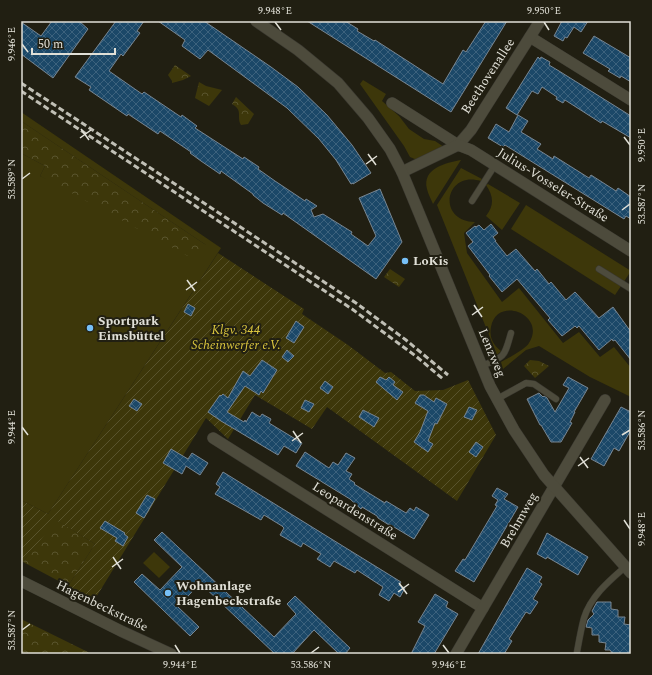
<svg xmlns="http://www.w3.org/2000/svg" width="652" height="675" font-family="Spectral,serif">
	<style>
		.grass { fill: #3d370a }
		.park { fill: url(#park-crowns) }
		.garden { fill: url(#garden-furrows) }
		.building { fill: url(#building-cross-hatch); stroke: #788692 }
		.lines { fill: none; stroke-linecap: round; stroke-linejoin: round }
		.service-casing { stroke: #3a3830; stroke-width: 7 }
		.minor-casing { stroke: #3a3830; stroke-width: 12 }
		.tertiary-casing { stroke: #3a3830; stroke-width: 12 }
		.service { stroke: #4d4b3c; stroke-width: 6 }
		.minor { stroke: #4d4b3c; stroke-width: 11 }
		.tertiary { stroke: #4d4b3c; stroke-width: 11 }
		.rail { stroke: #c0bfb5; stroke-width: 3; stroke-dasharray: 6 3; stroke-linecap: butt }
		.ticks { fill: none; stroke: #e1e0d7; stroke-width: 1.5 }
		.poi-dot { fill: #77c0f7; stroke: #211f12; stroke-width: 1.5 }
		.labels { text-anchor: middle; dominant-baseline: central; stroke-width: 4; stroke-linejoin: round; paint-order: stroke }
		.street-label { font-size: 13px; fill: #e1e0d7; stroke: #211f12 }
		.poi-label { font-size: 13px; font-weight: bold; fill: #e1e0d7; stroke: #211f12; text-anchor: start }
		.park-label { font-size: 13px; font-style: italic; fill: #dbc63e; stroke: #211f12 }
		.neatline { fill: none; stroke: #e1e0d7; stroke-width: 1.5 }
		.ticks-label { font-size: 10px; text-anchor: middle; fill: #e1e0d7 }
	</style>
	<defs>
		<pattern id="park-crowns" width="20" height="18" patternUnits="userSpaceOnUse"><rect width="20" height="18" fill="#3d370a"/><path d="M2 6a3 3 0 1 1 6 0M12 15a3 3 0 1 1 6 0" fill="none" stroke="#59542d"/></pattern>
		<pattern id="garden-furrows" width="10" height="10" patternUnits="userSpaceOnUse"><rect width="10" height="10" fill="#3d370a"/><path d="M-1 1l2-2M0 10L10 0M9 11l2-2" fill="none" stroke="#59542d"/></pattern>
		<pattern id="building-cross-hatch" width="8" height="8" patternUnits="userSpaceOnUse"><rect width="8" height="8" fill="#1b4868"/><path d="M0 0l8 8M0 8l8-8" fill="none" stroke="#3c627d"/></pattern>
	</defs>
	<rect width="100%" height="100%" fill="#211f12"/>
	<g class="grass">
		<polygon points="363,80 386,94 382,101 399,116 409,129 424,139 435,141 444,147 417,160 410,157 404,146 360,84"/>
		<polygon points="21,112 221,248 48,514 21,500 21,153 45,166 40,176 206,245 21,121"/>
		<path d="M461,160L433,204C431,199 428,194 427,189C422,168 446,163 461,160Z"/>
		<path d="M461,168L482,179L481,181C445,170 436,221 475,222L464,233L467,253L502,302L519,288L563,343L579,332L600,357L614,347L631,368V397L590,377L539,346L526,350L503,369L501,362C508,358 526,349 529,343C547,315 497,295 491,327C489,337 493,345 501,351L497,355L437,205Z"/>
		<path d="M488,184L520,203L502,230L486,216C495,205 493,195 486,185Z"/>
		<polygon points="526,205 631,271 615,295 511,229"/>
		<polygon points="154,552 170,567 159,578 143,563"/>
	</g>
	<g class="park">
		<polygon points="175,65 191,76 183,80 172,83 172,81 168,75"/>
		<polygon points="199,82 206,86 222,90 209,106 195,98"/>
		<path d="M236,97L254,114L248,124L241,125C237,119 241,112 237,108C236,107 234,105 232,104Z"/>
		<polygon points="21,121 206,245 197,261 40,176 45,166 21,153"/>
		<polygon points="390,269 405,279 399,287 384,277"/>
		<polygon points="530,360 539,361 549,366 535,378 524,366"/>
		<polygon points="55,519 95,544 68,586 23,562"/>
		<polygon points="21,619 92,654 21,654"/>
	</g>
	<polygon class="garden" points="218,253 304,309 302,314 348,345 385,373 391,372 415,391 443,390 468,380 496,435 457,501 327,407 312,429 255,395 228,439 206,418 95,599 68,586 95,544 56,520 23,562 21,561 21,500 48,514"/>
	<g class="building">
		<polygon points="52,21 79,21 88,29 53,78 21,54 21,22 41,36"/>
		<polygon points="116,21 144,21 137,31 140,33 123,56 121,54 109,71 142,94 144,92 181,117 182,115 197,126 195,128 212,139 243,159 244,157 259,167 258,169 275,181 305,201 306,199 317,206 311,210 314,217 323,214 352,232 351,234 368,246 376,236 359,198 380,189 402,242 376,279 283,213 282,215 263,203 253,195 253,194 221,171 220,174 201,161 190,153 191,152 160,131 158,134 128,114 127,116 89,90 91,87 75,77"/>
		<polygon points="158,21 204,21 271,67 298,87 327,115 352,145 371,173 353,184 353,183 351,184 336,160 319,139 287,108 208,50 200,59 182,46 185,40"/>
		<polygon points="307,21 345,21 358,29 357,31 374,41 375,40 443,84 463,50 466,52 486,21 507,21 451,112"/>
		<polygon points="562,21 588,21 581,32 574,27 567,38 565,37 563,41 554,36"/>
		<polygon points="594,36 631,58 631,82 621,76 620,78 608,71 610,69 583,53"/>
		<polygon points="538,57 540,59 541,57 550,62 549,65 559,71 631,116 631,138 602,121 601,123 565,100 563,103 556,99 557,97 542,87 538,94 532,91 517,115 506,108"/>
		<polygon points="518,115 528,121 521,132 541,144 537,149 553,159 554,156 589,178 591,175 616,191 618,188 631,197 631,219 626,216 624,219 505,145 503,147 488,138 496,124 509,132"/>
		<polygon points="491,224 498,233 493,237 496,241 495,241 507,256 516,249 535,271 537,269 549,284 551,282 566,300 575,292 599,318 613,307 631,332 631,360 615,340 613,341 612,339 599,350 579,326 577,328 575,326 562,336 548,320 550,318 517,279 502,292 489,276 490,275 487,271 468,246 473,242 466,233 475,226 476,227 479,225 484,230"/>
		<polygon points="188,304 195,308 191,316 184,312"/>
		<polygon points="296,321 304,327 294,343 286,338"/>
		<polygon points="287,350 294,356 288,362 282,357"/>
		<polygon points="262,360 277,370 263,393 261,391 259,395 245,386 227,412 244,422 245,420 246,422 252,412 260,417 262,414 271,419 269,423 302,443 296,453 284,446 278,455 221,421 208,412 220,395 221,396 223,394 228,398 243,371 250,376"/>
		<polygon points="380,377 386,380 389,377 395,382 393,385 403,392 397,400 376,382"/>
		<polygon points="568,377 588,388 574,412 575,412 570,422 572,423 561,442 551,442 541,425 540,425 527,399 539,393 543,397 544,396 547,398 555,412 569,388 563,385"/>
		<polygon points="325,381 333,387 328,394 320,388"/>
		<polygon points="420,395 424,395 434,402 436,398 447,404 437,424 435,423 428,441 433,444 428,452 414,442 420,432 428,411 415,403"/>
		<polygon points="134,399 142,404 137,411 129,406"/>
		<polygon points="305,400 314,404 309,412 301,408"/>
		<polygon points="469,407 477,410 472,420 464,417"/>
		<polygon points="621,407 631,412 631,430 619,451 614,448 604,466 591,459"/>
		<polygon points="363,410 379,418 374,427 359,417"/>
		<polygon points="476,442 483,447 476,457 469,452"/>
		<polygon points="171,449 188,459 192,453 208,463 200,475 186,466 182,474 163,463"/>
		<polygon points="305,452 329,468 333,462 338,465 346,453 355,458 346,471 352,474 349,479 355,483 354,484 385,503 386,501 406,513 410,508 414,511 416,507 429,515 414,539 389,524 389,525 378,518 377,516 362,507 361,509 350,499 296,466"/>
		<polygon points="223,472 401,582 399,585 405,588 400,597 394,593 389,601 379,595 383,587 357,570 355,573 334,561 330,567 317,559 321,554 303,543 301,547 280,535 284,528 282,526 264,515 261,520 215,494 220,487 216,484"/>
		<polygon points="497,488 508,494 504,499 518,507 474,582 455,571 463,559 465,560 497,506 495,505 498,500 492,496"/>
		<polygon points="147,495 155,499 144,518 136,513"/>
		<polygon points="105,521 125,533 124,534 128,537 123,546 115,541 117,538 100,528"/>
		<polygon points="162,532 274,637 296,614 287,604 295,596 350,648 345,654 339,654 314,630 292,654 275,654 200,583 178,607 199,627 190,636 134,582 142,574 160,590 182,567 154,540"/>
		<polygon points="547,533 588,557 578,575 547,557 546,559 537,554"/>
		<polygon points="527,568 542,577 539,582 542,584 533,599 538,602 530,614 526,612 509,639 512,641 504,654 478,654"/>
		<polygon points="435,594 448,602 446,607 458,614 434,654 411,654 425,626 418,622"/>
		<polygon points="597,602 611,602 611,609 618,610 618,617 625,617 624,624 631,625 631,654 613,654 610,650 605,650 606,643 599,642 599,635 592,635 592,628 586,627 588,620 594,614 592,611"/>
	</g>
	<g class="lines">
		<defs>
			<g id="service">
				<polyline points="472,201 495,165"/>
				<polyline points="599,269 631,289"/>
				<path d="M482,366C506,356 504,357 511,333"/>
				<polyline points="497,399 526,383 534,384 556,399"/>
				<path d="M577,652C579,641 581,629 584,618C591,596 609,581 625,567"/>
			</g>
			<g id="minor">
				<polyline points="530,37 631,100"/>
				<polyline points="392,103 458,145 471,130 540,21"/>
				<polyline points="402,172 458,145 471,150 631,251"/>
				<polyline points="213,438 483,608"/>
				<polyline points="456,654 605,400"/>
			</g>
			<g id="tertiary">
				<polyline points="256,21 298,50 338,83 368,118 390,149 402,172 419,213 490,386 514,430 544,475 631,573"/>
				<polyline points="21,581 121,631 171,654"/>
			</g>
		</defs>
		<use href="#service" class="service-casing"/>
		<use href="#minor" class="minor-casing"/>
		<use href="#tertiary" class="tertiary-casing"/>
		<use href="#service" class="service"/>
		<use href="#minor" class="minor"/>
		<use href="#tertiary" class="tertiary"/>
		<g class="rail">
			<polyline points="21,83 356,303 406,340 448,375"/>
			<polyline points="21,91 352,309 417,357 443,379"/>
		</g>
	</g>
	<path class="ticks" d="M275,22L281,30M544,22L549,30M22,44L28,52M81,129L89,140M624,137L630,145M80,138L91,130M368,154L376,165M366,164L377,156M22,179L30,173M622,210L630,204M187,280L195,291M186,290L197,282M474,305L482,317M472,315L483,307M22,427L28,435M293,431L301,443M622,435L630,430M292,441L303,433M580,457L588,468M578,466L589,458M624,520L630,529M113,557L121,569M112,567L123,559M399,583L407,594M398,592L409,584M22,630L30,624M175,645L180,653M443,645L449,653M311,653L319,647"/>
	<g class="poi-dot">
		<circle cx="405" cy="261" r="4"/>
		<circle cx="90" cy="328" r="4"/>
		<circle cx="168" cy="593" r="4"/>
	</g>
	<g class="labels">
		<g class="street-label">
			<text transform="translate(488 76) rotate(-57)">Beethovenallee</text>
			<text transform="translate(553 185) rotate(32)">Julius-Vosseler-Straße</text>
			<text transform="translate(492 353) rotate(67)">Lenzweg</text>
			<text transform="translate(355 511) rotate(32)">Leopardenstraße</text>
			<text transform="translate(519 520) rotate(-60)">Brehmweg</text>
			<text transform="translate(102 606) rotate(26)">Hagenbeckstraße</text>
		</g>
		<g class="poi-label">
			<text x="413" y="261">LoKis</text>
			<text x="98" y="321">Sportpark<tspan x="98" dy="15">Eimsbüttel</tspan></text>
			<text x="176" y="586">Wohnanlage<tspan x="176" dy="15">Hagenbeckstraße</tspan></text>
		</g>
		<g class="park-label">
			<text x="236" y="330">Klgv. 344<tspan x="236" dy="15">Scheinwerfer e.V.</tspan></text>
		</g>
	</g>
	<rect width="652" height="675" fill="none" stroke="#211f12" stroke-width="44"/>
	<path d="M32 48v6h83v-6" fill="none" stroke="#e1e0d7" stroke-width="2"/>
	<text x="38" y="48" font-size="12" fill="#e1e0d7" stroke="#211f12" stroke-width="3" paint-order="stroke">50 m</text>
	<rect x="22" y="22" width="608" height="631" class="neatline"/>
	<g class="ticks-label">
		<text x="275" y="14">9.948°E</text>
		<text x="544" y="14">9.950°E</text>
		<text transform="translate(11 44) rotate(-90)" y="4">9.946°E</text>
		<text transform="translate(641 145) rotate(-90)" y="4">9.950°E</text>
		<text transform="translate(11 179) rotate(-90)" y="4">53.589°N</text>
		<text transform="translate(641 204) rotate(-90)" y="4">53.587°N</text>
		<text transform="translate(11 427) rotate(-90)" y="4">9.944°E</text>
		<text transform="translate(641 430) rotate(-90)" y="4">53.586°N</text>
		<text transform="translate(641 529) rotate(-90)" y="4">9.948°E</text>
		<text transform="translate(11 630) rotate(-90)" y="4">53.587°N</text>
		<text x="180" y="668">9.944°E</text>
		<text x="311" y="668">53.586°N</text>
		<text x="449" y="668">9.946°E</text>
	</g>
</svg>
